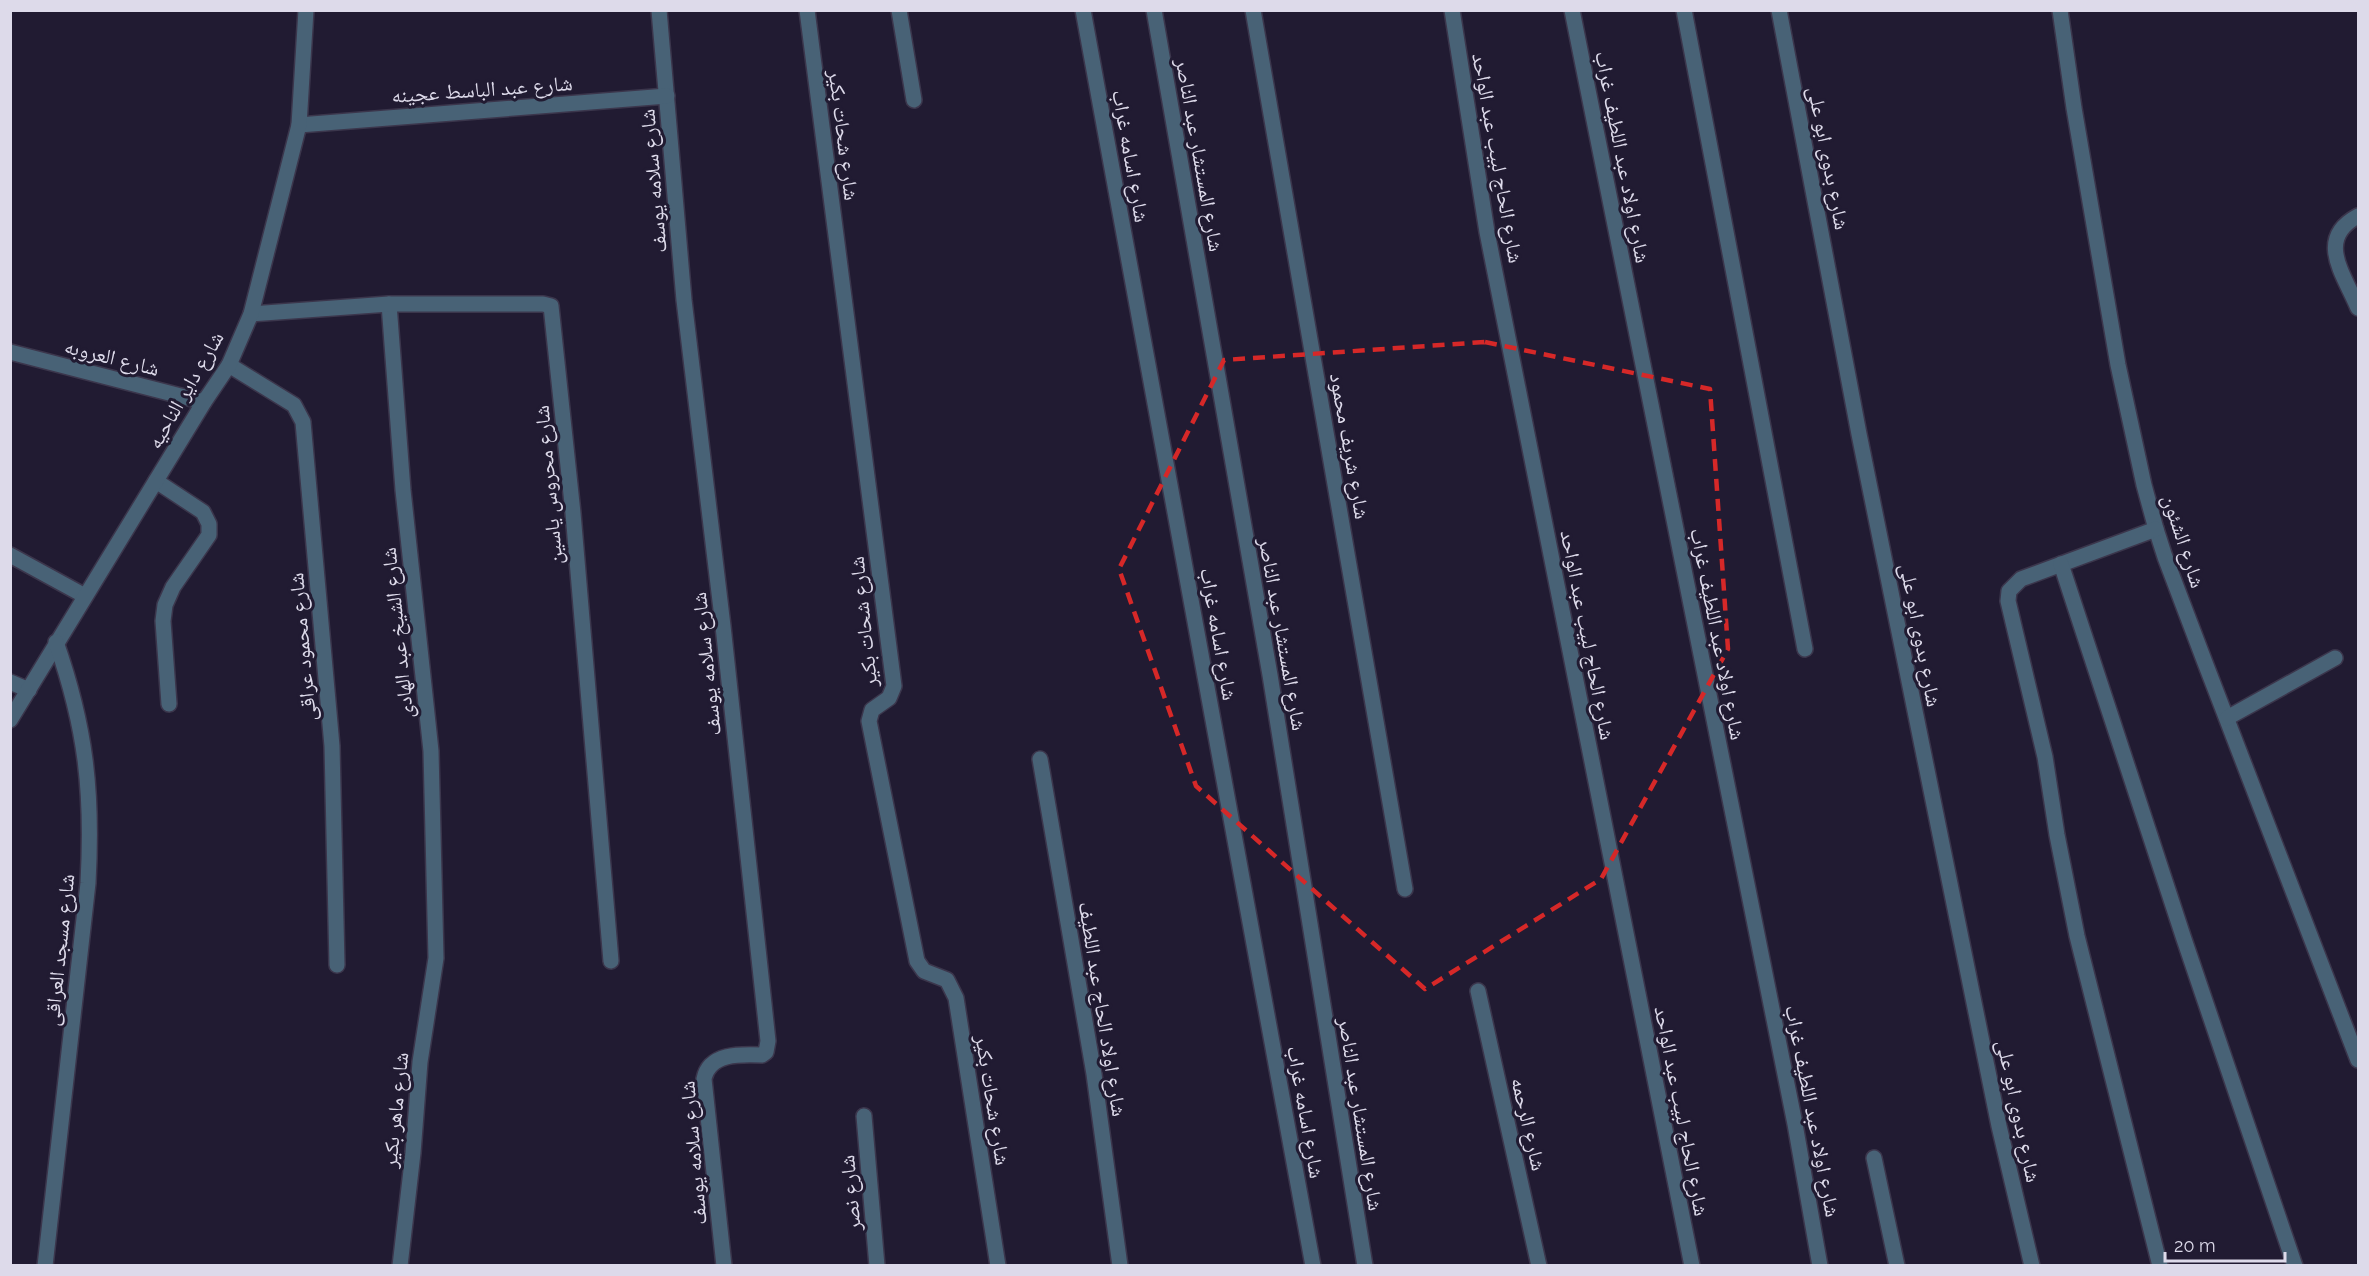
<svg xmlns="http://www.w3.org/2000/svg" width="2369" height="1276" font-family="Raleway,'Noto Naskh Arabic',sans-serif">
	<style>
		.lines { fill: none; stroke-linecap: round; stroke-linejoin: round }
		.minor-casing { stroke: #3b364c; stroke-width: 18 }
		.minor { stroke: #486276; stroke-width: 15 }
		.marked { fill: none; stroke: #d62828; stroke-width: 4.5; stroke-dasharray: 12 8; stroke-linejoin: round }
		.labels { text-anchor: middle; dominant-baseline: central; stroke-width: 6; stroke-linejoin: round; paint-order: stroke }
		.street-label { font-size: 21px; fill: #dddaea; stroke: #211b32 }
	</style>
	<rect width="100%" height="100%" fill="#211b32"/>
	<g class="lines">
		<defs>
			<g id="minor">
				<path d="M659,10L684,300L723,626L768,1041L766,1052L762,1055C740,1054 709,1053 704,1079L724,1266"/>
				<polyline points="807,10 894,686 889,698 872,710 869,721 917,961 924,971 947,980 956,998 998,1266"/>
				<polyline points="899,10 914,100"/>
				<polyline points="1083,10 1313,1266"/>
				<polyline points="1154,10 1270,675 1365,1266"/>
				<polyline points="1253,10 1405,889"/>
				<polyline points="1452,10 1487,232 1692,1266"/>
				<polyline points="1572,10 1795,1124 1820,1266"/>
				<polyline points="1684,10 1805,649"/>
				<polyline points="1779,10 1859,434 1999,1126 2032,1266"/>
				<polyline points="2060,10 2074,108 2118,365 2144,485 2156,529 2165,557 2204,660 2358,1060"/>
				<polyline points="299,125 667,96"/>
				<path d="M2358,216C2315,239 2344,274 2358,308"/>
				<polyline points="389,304 403,490 431,751 436,958 420,1062 413,1153 400,1266"/>
				<polyline points="251,314 389,304 543,304 551,306 573,513 611,961"/>
				<polyline points="10,352 204,402"/>
				<polyline points="229,365 294,405 303,422 332,746 337,965"/>
				<polyline points="156,481 203,512 209,524 209,535 173,587 165,605 163,621 169,704"/>
				<polyline points="2156,529 2021,579 2009,591 2008,601 2045,757 2057,835 2077,936 2160,1266"/>
				<polyline points="10,555 85,596"/>
				<polyline points="2061,564 2184,939 2295,1266"/>
				<polyline points="10,682 29,690"/>
				<polyline points="2227,718 2335,658"/>
				<polyline points="10,720 204,402 229,365 251,314 299,125 306,10"/>
				<polyline points="1040,759 1094,1074 1120,1266"/>
				<polyline points="1478,991 1539,1266"/>
				<polyline points="864,1116 877,1266"/>
				<polyline points="1874,1158 1897,1266"/>
				<path d="M45,1266L88,883C93,792 86,728 56,642"/>
			</g>
		</defs>
		<use href="#minor" class="minor-casing"/>
		<use href="#minor" class="minor"/>
	</g>
	<path class="marked" d="M1485,342L1710,389L1728,649L1601,879L1425,989L1196,786L1119,569L1224,360Z"/>
	<g class="labels">
		<g class="street-label">
			<text transform="translate(482 89) rotate(-4)">شارع عبد الباسط عجينه</text>
			<text transform="translate(844 135) rotate(83)">شارع شحات بكير</text>
			<text transform="translate(1200 155) rotate(80)">شارع المستشار عبد الناصر</text>
			<text transform="translate(1131 156) rotate(80)">شارع اسامه غراب</text>
			<text transform="translate(1623 157) rotate(79)">شارع اولاد عبد اللطيف غراب</text>
			<text transform="translate(1498 158) rotate(80)">شارع الحاج لبيب عبد الواحد</text>
			<text transform="translate(1829 158) rotate(79)">شارع بدوى ابو على</text>
			<text transform="translate(653 181) rotate(-95)">شارع سلامه يوسف</text>
			<text transform="translate(112 357) rotate(14)">شارع العروبه</text>
			<text transform="translate(185 390) rotate(-60)">شارع داير الناحيه</text>
			<text transform="translate(1350 446) rotate(80)">شارع شريف محمود</text>
			<text transform="translate(548 485) rotate(-95)">شارع محروس ياسين</text>
			<text transform="translate(2184 541) rotate(72)">شارع الشئون</text>
			<text transform="translate(863 622) rotate(-96)">شارع شحات بكير</text>
			<text transform="translate(397 633) rotate(-96)">شارع الشيخ عبد الهادى</text>
			<text transform="translate(1219 634) rotate(80)">شارع اسامه غراب</text>
			<text transform="translate(1283 634) rotate(80)">شارع المستشار عبد الناصر</text>
			<text transform="translate(1718 634) rotate(79)">شارع اولاد عبد اللطيف غراب</text>
			<text transform="translate(1588 635) rotate(79)">شارع الحاج لبيب عبد الواحد</text>
			<text transform="translate(1921 635) rotate(79)">شارع بدوى ابو على</text>
			<text transform="translate(302 647) rotate(-95)">شارع محمود عراقى</text>
			<text transform="translate(706 664) rotate(-96)">شارع سلامه يوسف</text>
			<text transform="translate(59 950) rotate(-84)">شارع مسجد العراقى</text>
			<text transform="translate(1103 1009) rotate(81)">شارع اولاد الحاج عبد اللطيف</text>
			<text transform="translate(993 1100) rotate(81)">شارع شحات بكير</text>
			<text transform="translate(395 1110) rotate(-84)">شارع ماهر بكير</text>
			<text transform="translate(1682 1111) rotate(79)">شارع الحاج لبيب عبد الواحد</text>
			<text transform="translate(1813 1111) rotate(79)">شارع اولاد عبد اللطيف غراب</text>
			<text transform="translate(2019 1111) rotate(78)">شارع بدوى ابو على</text>
			<text transform="translate(1306 1112) rotate(80)">شارع اسامه غراب</text>
			<text transform="translate(1361 1114) rotate(81)">شارع المستشار عبد الناصر</text>
			<text transform="translate(1529 1124) rotate(77)">شارع الرحمه</text>
			<text transform="translate(693 1153) rotate(-95)">شارع سلامه يوسف</text>
			<text transform="translate(850 1193) rotate(-95)">شارع نصر</text>
		</g>
	</g>
	<rect width="2369" height="1276" fill="none" stroke="#dddaea" stroke-width="24"/>
	<path d="M2165 1252v9h120v-9" fill="none" stroke="#dddaea" stroke-width="3"/>
	<text x="2174" y="1252" font-size="18" fill="#dddaea" stroke="#211b32" stroke-width="4.5" paint-order="stroke">20 m</text>
</svg>
